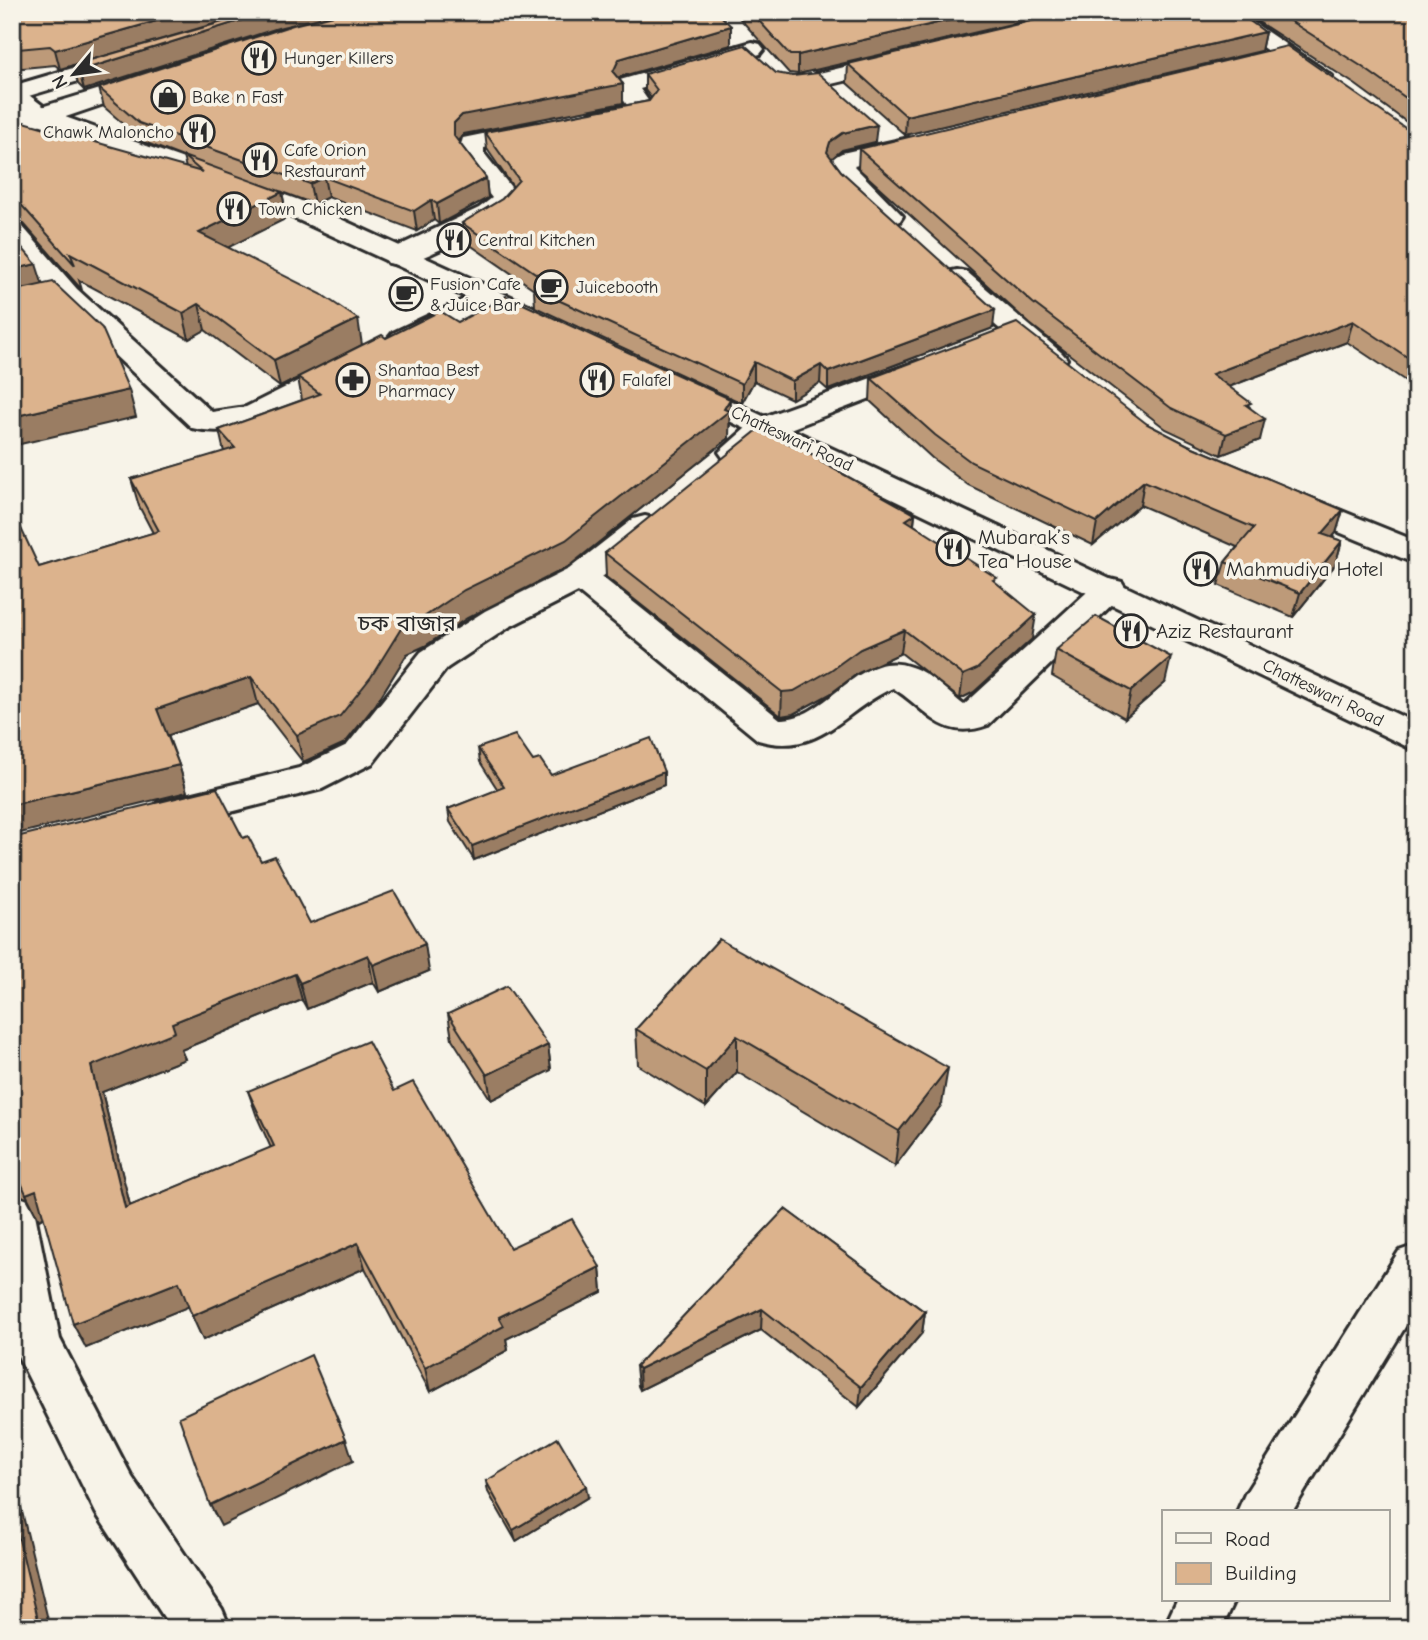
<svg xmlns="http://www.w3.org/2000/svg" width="1428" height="1640" font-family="'Comic Neue','Noto Sans Bengali',sans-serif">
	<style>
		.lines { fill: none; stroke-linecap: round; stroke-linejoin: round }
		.street-casing { stroke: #2b2b2b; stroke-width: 6 }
		.secondary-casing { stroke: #2b2b2b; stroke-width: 6 }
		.primary-casing { stroke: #2b2b2b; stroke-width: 6 }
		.street { fill: #f7f3e8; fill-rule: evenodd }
		.secondary { fill: #f7f3e8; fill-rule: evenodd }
		.primary { fill: #f7f3e8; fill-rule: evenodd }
		.wall { fill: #bd9a79; stroke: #2b2b2b; stroke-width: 2 }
		.shaded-wall { fill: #9a7d63; stroke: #2b2b2b; stroke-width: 2 }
		.building { fill: #dcb38d; stroke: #2b2b2b; stroke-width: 2 }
		.labels { text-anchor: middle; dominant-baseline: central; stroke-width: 7; stroke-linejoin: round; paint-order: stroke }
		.far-poi-label { font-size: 18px; fill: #2b2b2b; stroke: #f7f3e8; text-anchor: start }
		.far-street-label { font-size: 18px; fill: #2b2b2b; stroke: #f7f3e8 }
		.poi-label { font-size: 21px; fill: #2b2b2b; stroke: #f7f3e8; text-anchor: start }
		.neighbourhood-label { font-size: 23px; fill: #2b2b2b; stroke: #f7f3e8 }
	</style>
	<rect width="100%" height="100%" fill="#f7f3e8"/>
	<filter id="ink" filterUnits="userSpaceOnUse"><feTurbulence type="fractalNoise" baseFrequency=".0143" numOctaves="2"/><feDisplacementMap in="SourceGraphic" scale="14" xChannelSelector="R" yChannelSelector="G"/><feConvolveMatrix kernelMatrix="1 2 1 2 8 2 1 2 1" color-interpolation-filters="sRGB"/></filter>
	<g filter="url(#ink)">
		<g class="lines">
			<defs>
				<g id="street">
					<polygon points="1211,12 1238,12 1332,76 1328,81 1312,81"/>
					<polygon points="752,42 760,44 764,49 760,54 640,89 654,109 651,114 599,125 590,123 587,118 590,113 627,105 616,89 620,80"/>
					<polygon points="899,54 907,56 911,61 907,66 823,86 815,84 811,79 815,74"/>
					<path d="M536,123L545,125L548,130L545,135L484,148V153L518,196C517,213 418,264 399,265C397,265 390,263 388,263L384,257L388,251L479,208L492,198L458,154L463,138Z"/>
					<polygon points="909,138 918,141 922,146 918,151 854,166 903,216 899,222 881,222 828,168 834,157 842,153"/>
					<path d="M12,224L22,226L77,289L212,412L246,407L336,362L346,359L356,362L361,368L356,374C307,400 251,442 192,428L57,301L12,249Z"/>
					<polygon points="957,270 967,272 1062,353 1067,359 1062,365 1052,368 1042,365 947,284 943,278 947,272"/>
					<polygon points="488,288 498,290 502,296 498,302 413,345 403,348 393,345 388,339 393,333"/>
					<polygon points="918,361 928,364 933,370 928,376 777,434 746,459 735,461 724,459 719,452 755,420"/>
					<polygon points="1292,491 1416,541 1416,564 1281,508 1276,501 1281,494"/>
					<path d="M645,516L657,519L661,526L657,533L602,577L780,719C828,721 858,647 911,667C930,673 948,693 964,705L1098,582L1110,579L1122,582L1127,590L988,725C941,742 929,710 893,688C844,709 821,758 758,740L578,592L509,627L447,668L373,763L322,789L171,827L157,823L152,813L157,803L299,768L347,745L421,652L485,611L569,569L633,519Z"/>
					<polygon points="12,1194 28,1200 35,1214 60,1339 132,1477 222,1609 230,1628 171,1628 96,1513 12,1344"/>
					<polygon points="1416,1245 1416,1309 1292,1512 1237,1512 1245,1494 1399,1251"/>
					<polygon points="1177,1600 1235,1600 1222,1628 1164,1628"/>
				</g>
				<g id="secondary">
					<polygon points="12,87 21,89 51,112 299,200 555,317 559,323 555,329 545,332 535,329 281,212 33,122 12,106"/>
					<polygon points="682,378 1416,723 1416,751 671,393 667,387 671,381"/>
				</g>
				<g id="primary">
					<polygon points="124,53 132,55 136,60 132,65 12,101 12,86"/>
					<polygon points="149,74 157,76 161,81 157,86 51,122 12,131 12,116"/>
				</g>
			</defs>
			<use href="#street" class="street-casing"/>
			<use href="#secondary" class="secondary-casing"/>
			<use href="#primary" class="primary-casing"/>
			<use href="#street" class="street"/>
			<use href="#secondary" class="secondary"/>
			<use href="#primary" class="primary"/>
		</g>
		<g class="wall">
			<polygon points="12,12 56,15 65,12 345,12 731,26 731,45 619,77 619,79 623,84 623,103 464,134 458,141 486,178 488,198 439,224 434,220 417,231 328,197 314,204 282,192 287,218 228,247 362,345 386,338 458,322 730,426 729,428 729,438 568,567 467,618 425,646 407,654 376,704 345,743 303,762 258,704 168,735 179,765 187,792 39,567 153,533 139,506 131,479 224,452 219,430 302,400 298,378 280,387 205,330 189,339 79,280 82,290 24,224 12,222 12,122 186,168 183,157 144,142 104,107 99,88 291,25 84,90 78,84 73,66 60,69 55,65 23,68 12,67"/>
			<polygon points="734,12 1062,12 798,74 789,73"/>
			<polygon points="1243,12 1416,12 1416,129 1356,85"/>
			<polygon points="1265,32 1261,51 905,135 847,83 848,64"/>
			<polygon points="776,73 875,142 842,150 831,158 841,171 993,328 828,390 820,383 792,399 754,381 742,403 535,307 534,289 463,240 462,223 502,199 513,187 487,149 485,132 649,101 651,98 645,90 645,74"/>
			<polygon points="1411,132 1416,133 1416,388 1347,342 1229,387 1250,407 1260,440 1221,455 1166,429 1030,324 858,168 859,149"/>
			<polygon points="871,378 1147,424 1188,445 1343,510 1336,533 1332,538 1342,541 1335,565 1293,617 1218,585 1225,562 1237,547 1140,505 1093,545 968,485 932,458 870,401"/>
			<polygon points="824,460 824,463 915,514 914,525 996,583 1032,639 974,692 960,699 901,653 858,673 830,694 793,714 781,716 606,577 605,553"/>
			<polygon points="1056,650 1165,683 1125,718 1052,676"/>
			<polygon points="478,748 533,761 551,775 664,772 664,785 474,860 450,822 448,809 498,790 480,762"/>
			<polygon points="12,838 243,838 310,923 429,971 379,992 373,982 307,1009 302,1000 181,1050 185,1059 102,1092 130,1206 271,1148 257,1117 248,1091 394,1091 510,1248 600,1267 602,1292 506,1339 508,1350 430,1392 365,1268 203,1340 189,1306 86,1348 44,1217 39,1220 27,1198 12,1192"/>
			<polygon points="719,939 942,1104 895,1166 737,1072 706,1107 638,1065 636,1029"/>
			<polygon points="448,1014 548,1045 551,1070 491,1100 452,1039"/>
			<polygon points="785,1209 925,1312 922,1333 859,1407 761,1330 640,1390 638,1386 636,1366"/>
			<polygon points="486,1481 588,1497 516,1541 488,1492"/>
		</g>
		<g class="shaded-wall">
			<polygon points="188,12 215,12 217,23 60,69 55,50"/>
			<polygon points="268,12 345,12 278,28 84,90 79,71"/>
			<polygon points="985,12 1062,12 798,74 798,55"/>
			<polygon points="731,26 731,45 619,77 616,85 623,84 623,103 464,134 456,143 454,136 454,123 462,115 613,72 619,59"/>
			<polygon points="1265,32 1261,51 905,135 906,116"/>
			<polygon points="877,125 875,142 842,150 830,160 827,152 830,142 843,133"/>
			<polygon points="324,177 328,197 314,204 310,184"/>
			<polygon points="486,178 488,198 439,224 437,204"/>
			<polygon points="282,192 287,218 205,259 199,233"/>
			<polygon points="431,200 434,220 417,231 414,211"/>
			<polygon points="36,264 44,289 12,298 12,270"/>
			<polygon points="199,304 205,330 189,339 183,313"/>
			<polygon points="995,310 993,328 828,390 828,372"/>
			<polygon points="358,319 362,345 280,387 274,360"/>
			<polygon points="1353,321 1347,342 1207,395 1212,374"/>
			<polygon points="754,362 754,381 742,403 742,384"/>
			<polygon points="821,365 820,383 792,399 792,381"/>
			<polygon points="129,390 136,417 12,446 12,417"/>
			<polygon points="730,399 729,438 568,567 467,618 425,646 407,654 376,704 345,743 303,762 297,735 402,627 724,409"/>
			<polygon points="1265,419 1260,440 1221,455 1226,434"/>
			<polygon points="1144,481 1140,505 1093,545 1097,522"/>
			<polygon points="1343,510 1336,533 1315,557 1322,534"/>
			<polygon points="915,514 912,538 906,520"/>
			<polygon points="1342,541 1335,565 1293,617 1300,593"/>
			<polygon points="1036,615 1032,639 974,692 960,699 963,675"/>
			<polygon points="904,630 901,653 858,673 830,694 793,714 781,716 782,692 860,649"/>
			<polygon points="1171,657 1165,683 1125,718 1131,691"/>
			<polygon points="251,677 258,704 166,736 157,709"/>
			<polygon points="179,765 187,792 12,835 12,805"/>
			<polygon points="664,772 664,785 474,860 472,846"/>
			<polygon points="425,944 429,971 379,992 373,965"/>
			<polygon points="368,955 373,982 307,1009 300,983"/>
			<polygon points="295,974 302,1000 181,1050 185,1059 102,1092 137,1233 125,1208 91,1066 172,1023"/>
			<polygon points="737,1036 737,1072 706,1107 706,1071"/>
			<polygon points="548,1045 551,1070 491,1100 487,1075"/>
			<polygon points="948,1068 942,1104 895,1166 899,1131"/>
			<polygon points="36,1190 49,1215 39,1220 26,1194"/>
			<polygon points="358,1243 365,1268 203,1340 192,1316"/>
			<polygon points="600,1267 602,1292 506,1339 508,1350 430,1392 425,1368 499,1317"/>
			<polygon points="179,1282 190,1306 86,1348 73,1324"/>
			<polygon points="762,1309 761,1330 640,1390 639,1369"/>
			<polygon points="925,1312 922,1333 859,1407 861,1387"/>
			<polygon points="346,1439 353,1461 221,1526 210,1505"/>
			<polygon points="586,1486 588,1497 516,1541 513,1530"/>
			<polygon points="12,1487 18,1495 50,1628 20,1628 12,1510"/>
		</g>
		<g class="building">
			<polygon points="12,12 53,12 56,15 65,12 188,12 55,50 50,46 18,49 12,48"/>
			<polygon points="228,12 268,12 79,71 73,65 223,22"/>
			<polygon points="346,12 717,12 731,26 619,59 613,72 623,84 462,115 454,123 454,136 486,178 437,204 431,200 414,211 324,177 310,184 139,123 99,88 293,25"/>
			<polygon points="751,12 985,12 798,55 790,55"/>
			<polygon points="1069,12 1237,12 1265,32 906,116 848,64"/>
			<polygon points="1276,12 1416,12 1416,105 1361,66"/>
			<polygon points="745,45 776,73 793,76 818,73 877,125 843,133 830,142 827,152 841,171 995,310 828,372 821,365 792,381 754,362 742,384 534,289 547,281 462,223 502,199 519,180 485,132 649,101 657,90 645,74"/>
			<polygon points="1287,46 1411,132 1416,133 1416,287 1410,290 1416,292 1416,363 1353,321 1212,374 1251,403 1246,405 1265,419 1226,434 1171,408 1033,303 859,149"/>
			<polygon points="12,122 24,122 202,172 183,156 282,192 199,233 321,294 358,319 274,360 199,304 183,313 70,253 75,265 16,199 12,198"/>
			<polygon points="12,236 36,264 12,270"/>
			<polygon points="53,282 102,328 129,390 12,417 12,291"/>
			<polygon points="506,296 730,399 724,409 729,411 566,540 464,590 421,619 402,627 371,677 340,716 297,735 251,677 157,709 179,765 12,805 12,526 19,524 39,567 159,531 131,479 235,448 219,430 320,394 298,377 382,335 386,338 440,311 458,322"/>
			<polygon points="1017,323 1147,424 1188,445 1343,510 1322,534 1342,541 1300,593 1225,562 1254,528 1144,481 1097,522 971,462 935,435 871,378"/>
			<polygon points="759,429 824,460 821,462 915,514 906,520 997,578 993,580 1036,615 977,669 963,675 904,630 860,649 831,670 794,691 782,692 605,553"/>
			<polygon points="1096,616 1171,657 1131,691 1056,650"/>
			<polygon points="515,735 533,761 540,759 551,775 651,738 664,772 472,846 448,809 504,787 478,748"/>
			<polygon points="217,788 243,838 248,836 261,861 275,856 310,923 394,891 425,944 373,965 368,955 300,983 295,974 172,1023 175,1032 91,1066 125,1208 274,1146 248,1091 368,1041 394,1091 413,1082 510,1248 572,1219 600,1267 499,1317 504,1326 425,1368 358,1243 192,1316 179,1282 73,1324 36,1190 26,1194 17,1173 12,1171 12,838"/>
			<polygon points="719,939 948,1068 899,1131 737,1036 706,1071 636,1029"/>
			<polygon points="507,986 548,1045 487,1075 448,1014"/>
			<polygon points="785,1209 925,1312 861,1387 762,1309 639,1369 636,1366"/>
			<polygon points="311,1355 346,1439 210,1505 179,1417"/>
			<polygon points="558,1438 586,1486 513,1530 486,1481"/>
			<polygon points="12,1510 38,1619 20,1628 12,1628"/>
		</g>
	</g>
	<defs>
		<symbol id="restaurant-ring" viewBox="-11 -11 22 22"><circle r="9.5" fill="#f7f3e8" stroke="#2b2b2b" stroke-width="1.5"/><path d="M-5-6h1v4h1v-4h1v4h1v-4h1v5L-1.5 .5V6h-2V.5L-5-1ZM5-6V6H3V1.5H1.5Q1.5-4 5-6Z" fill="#2b2b2b"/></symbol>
		<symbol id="shop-ring" viewBox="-11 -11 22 22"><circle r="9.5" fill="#f7f3e8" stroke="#2b2b2b" stroke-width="1.5"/><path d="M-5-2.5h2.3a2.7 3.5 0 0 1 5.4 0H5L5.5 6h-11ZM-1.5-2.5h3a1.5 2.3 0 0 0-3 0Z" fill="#2b2b2b"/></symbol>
		<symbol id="cafe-ring" viewBox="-11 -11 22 22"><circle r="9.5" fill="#f7f3e8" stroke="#2b2b2b" stroke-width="1.5"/><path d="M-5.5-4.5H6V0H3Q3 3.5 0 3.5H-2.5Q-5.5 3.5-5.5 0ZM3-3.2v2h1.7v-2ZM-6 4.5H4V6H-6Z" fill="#2b2b2b"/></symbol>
		<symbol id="pharmacy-ring" viewBox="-11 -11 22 22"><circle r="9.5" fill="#f7f3e8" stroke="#2b2b2b" stroke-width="1.5"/><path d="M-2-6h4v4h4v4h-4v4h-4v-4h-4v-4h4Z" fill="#2b2b2b"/></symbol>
	</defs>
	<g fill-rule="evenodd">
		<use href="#restaurant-ring" x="240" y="39" width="38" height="38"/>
		<use href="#shop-ring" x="149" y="78" width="38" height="38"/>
		<use href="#restaurant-ring" x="179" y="113" width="38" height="38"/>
		<use href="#restaurant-ring" x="241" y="141" width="38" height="38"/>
		<use href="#restaurant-ring" x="215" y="190" width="38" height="38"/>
		<use href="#restaurant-ring" x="435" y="221" width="38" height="38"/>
		<use href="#cafe-ring" x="532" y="268" width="38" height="38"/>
		<use href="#cafe-ring" x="387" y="275" width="38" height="38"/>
		<use href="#pharmacy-ring" x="334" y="361" width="38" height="38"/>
		<use href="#restaurant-ring" x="578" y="361" width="38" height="38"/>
		<use href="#restaurant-ring" x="934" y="530" width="38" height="38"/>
		<use href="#restaurant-ring" x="1182" y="550" width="38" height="38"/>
		<use href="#restaurant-ring" x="1112" y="612" width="38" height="38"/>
	</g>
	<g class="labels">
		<g class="far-poi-label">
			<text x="284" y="58">Hunger Killers</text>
			<text x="192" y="97">Bake n Fast</text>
			<text x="174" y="132" text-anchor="end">Chawk Maloncho</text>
			<text x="284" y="150">Cafe Orion<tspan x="284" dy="21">Restaurant</tspan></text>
			<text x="258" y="209">Town Chicken</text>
			<text x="478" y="240">Central Kitchen</text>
			<text x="430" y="284">Fusion Cafe<tspan x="430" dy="21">&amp; Juice Bar</tspan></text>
			<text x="576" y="287">Juicebooth</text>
			<text x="378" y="370">Shantaa Best<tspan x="378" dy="21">Pharmacy</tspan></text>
			<text x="622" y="380">Falafel</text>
		</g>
		<g class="far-street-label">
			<text transform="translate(792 439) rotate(25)">Chatteswari Road</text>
			<text transform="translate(1323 693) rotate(26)">Chatteswari Road</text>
		</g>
		<g class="poi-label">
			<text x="978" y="537">Mubarak’s<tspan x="978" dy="24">Tea House</tspan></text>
			<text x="1226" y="569">Mahmudiya Hotel</text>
			<text x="1156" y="631">Aziz Restaurant</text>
		</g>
		<g class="neighbourhood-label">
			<text x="407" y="623">চক বাজার</text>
		</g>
	</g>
	<rect width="1428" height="1640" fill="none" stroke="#f7f3e8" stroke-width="42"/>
	<rect x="21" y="21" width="1386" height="1598" fill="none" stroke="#2b2b2b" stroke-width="2.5" filter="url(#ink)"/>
	<rect x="1162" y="1510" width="228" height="91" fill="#f7f3e8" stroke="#a5a39c" stroke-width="2"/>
	<rect x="1176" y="1533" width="35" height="10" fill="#f7f3e8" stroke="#a5a39c" stroke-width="2"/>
	<text x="1225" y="1546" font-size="21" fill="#2b2b2b">Road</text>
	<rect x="1176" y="1563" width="35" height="21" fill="#dcb38d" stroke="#a5a39c" stroke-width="2"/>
	<text x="1225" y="1580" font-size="21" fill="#2b2b2b">Building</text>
	<g transform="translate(74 74) rotate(241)" stroke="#f7f3e8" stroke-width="5" paint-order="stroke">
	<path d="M0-5L12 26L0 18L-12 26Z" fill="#2b2b2b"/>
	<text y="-10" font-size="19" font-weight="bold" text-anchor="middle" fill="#2b2b2b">N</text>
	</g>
</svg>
